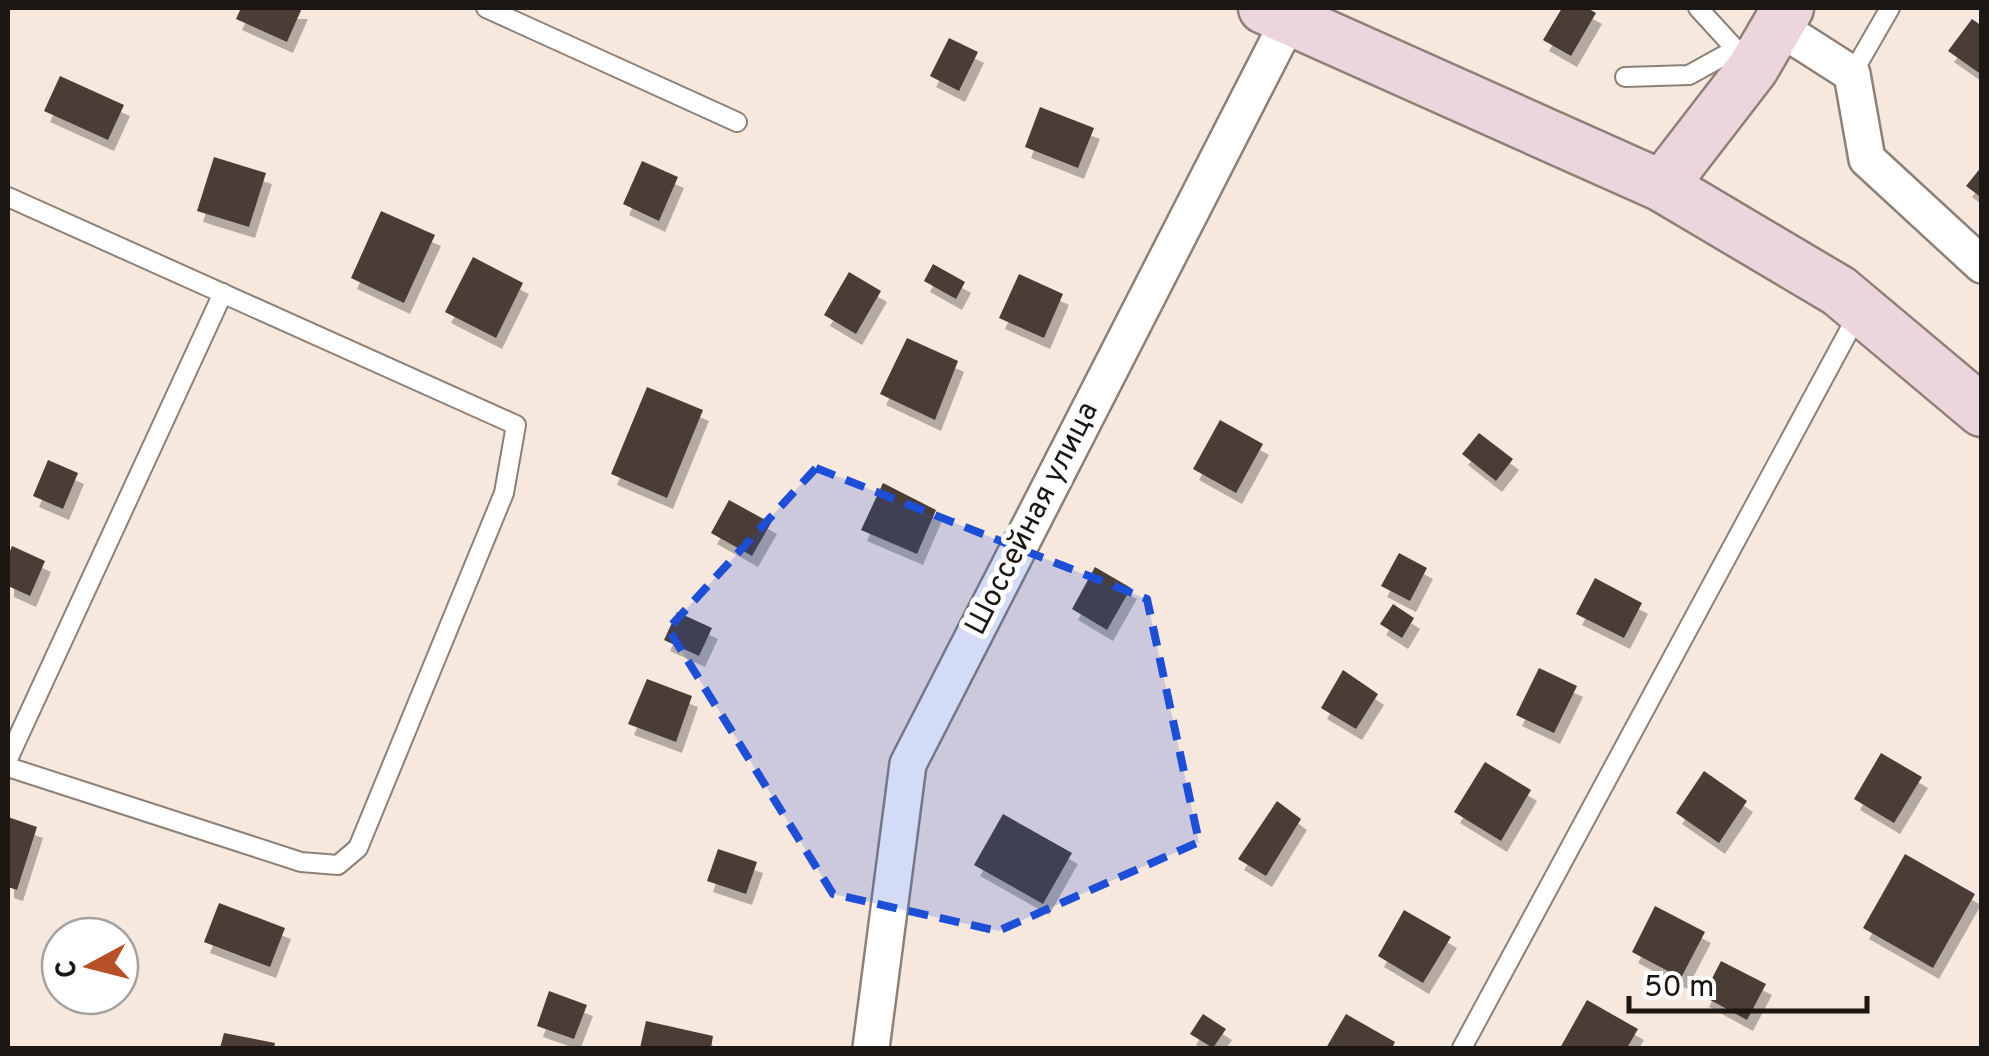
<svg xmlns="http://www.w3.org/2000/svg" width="1989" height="1056" font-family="Overpass,sans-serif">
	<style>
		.building { fill: #493e34; filter: url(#shadow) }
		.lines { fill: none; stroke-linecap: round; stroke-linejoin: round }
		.service-casing { stroke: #8d8076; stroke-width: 22 }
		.minor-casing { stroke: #8d8076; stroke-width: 40 }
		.secondary-casing { stroke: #8d8076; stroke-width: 55 }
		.service { stroke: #fff; stroke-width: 18 }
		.minor { stroke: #fff; stroke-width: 35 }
		.secondary { stroke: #edd5dd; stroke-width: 50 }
		.marked { fill: #1d4ed8; fill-opacity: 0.2; stroke: #1d4ed8; stroke-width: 8; stroke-dasharray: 20 12; stroke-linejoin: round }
		.labels { text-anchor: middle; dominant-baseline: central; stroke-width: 10; stroke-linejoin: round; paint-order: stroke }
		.street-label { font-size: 30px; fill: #1c1713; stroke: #fff }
	</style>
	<defs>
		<filter id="shadow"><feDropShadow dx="6" dy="11" stdDeviation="0" flood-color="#0004"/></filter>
	</defs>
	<rect width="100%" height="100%" fill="#f7e8dd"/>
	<g class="building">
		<polygon points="241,8 302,8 287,42 236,19"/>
		<polygon points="1562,8 1587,8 1596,13 1571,56 1543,40"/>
		<polygon points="1972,19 1982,26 1982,75 1948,51"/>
		<polygon points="949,38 978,52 959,91 930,76"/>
		<polygon points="60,76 124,105 108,140 44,111"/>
		<polygon points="1040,107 1094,128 1078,168 1025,147"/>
		<polygon points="214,157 266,173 249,227 197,211"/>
		<polygon points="642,161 678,177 659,221 623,204"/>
		<polygon points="1982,166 1982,198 1966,186"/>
		<polygon points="381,211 435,235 404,303 351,278"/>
		<polygon points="473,257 523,283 496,338 445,312"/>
		<polygon points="933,264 965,282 956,299 924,281"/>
		<polygon points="849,272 881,291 856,334 824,315"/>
		<polygon points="1019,274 1063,294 1044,338 999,318"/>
		<polygon points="907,338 958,361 935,420 880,394"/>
		<polygon points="647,387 703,410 667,498 611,474"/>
		<polygon points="1220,420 1263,444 1236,493 1193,469"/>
		<polygon points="1479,433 1513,459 1496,481 1462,454"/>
		<polygon points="48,460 78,473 63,509 33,496"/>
		<polygon points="883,483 936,510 917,554 861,530"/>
		<polygon points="729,500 771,523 752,556 711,533"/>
		<polygon points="12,546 45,561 30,596 8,586 8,556"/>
		<polygon points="1399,553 1427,568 1410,601 1381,586"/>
		<polygon points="1095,567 1131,588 1107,630 1072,609"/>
		<polygon points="1595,578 1642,603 1624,638 1576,614"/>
		<polygon points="1393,604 1414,618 1402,638 1380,624"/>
		<polygon points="677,612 712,628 699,656 664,640"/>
		<polygon points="1539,668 1577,686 1554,733 1516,715"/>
		<polygon points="1343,670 1378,694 1356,729 1321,708"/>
		<polygon points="647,679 692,696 676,742 628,724"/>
		<polygon points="1881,753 1922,777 1894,823 1854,799"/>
		<polygon points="1485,762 1531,790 1501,841 1454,812"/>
		<polygon points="1704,771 1747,801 1719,843 1676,813"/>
		<polygon points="1277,801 1301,819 1266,876 1238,859"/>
		<polygon points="1003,814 1072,853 1043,904 974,865"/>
		<polygon points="8,817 37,827 17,890 8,887"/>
		<polygon points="718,849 757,862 746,894 707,881"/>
		<polygon points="1905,854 1975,894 1933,968 1863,928"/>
		<polygon points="219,903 285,928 270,967 204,942"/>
		<polygon points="1655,906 1705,932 1681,978 1632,952"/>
		<polygon points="1404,910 1451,937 1423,983 1378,956"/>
		<polygon points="1721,961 1766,984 1747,1020 1703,996"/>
		<polygon points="549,991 587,1005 574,1039 537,1026"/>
		<polygon points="1587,1000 1638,1029 1627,1048 1560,1048"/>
		<polygon points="1203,1014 1226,1029 1213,1048 1190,1034"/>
		<polygon points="1346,1014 1395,1042 1392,1048 1326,1048"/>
		<polygon points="646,1021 713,1036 711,1048 640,1048"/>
		<polygon points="224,1033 275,1043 274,1048 220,1048"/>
	</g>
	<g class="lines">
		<defs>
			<g id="service">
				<polyline points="486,8 737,122"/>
				<polyline points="1698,8 1741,55"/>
				<polyline points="1852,74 1890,8"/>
				<polyline points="1625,77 1689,75 1736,49"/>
				<polyline points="8,197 516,425 504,493 358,848 338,865 301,862 8,767"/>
				<polyline points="8,759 223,293"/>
				<polyline points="1462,1048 1858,314"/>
			</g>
			<g id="minor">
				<polyline points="1777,26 1852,74 1867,159 1982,265"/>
				<polyline points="871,1048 908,764 1290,18"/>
			</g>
			<g id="secondary">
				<polyline points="1264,8 1662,186 1839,291 1982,411"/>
				<polyline points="1662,186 1753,68 1788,8"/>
			</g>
		</defs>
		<use href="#service" class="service-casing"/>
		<use href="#minor" class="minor-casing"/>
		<use href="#secondary" class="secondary-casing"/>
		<use href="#service" class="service"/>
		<use href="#minor" class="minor"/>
		<use href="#secondary" class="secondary"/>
	</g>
	<path class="marked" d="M816,468L1147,599L1199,842L998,931L833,894L668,629Z"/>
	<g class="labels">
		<g class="street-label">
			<text transform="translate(1033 519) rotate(-63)">Шоссейная улица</text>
		</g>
	</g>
	<rect width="1989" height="1056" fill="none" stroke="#1c1713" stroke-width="20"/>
	<g transform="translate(90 966) rotate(263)"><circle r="48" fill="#ffffff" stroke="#a4a2a1" stroke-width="2.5"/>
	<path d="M0-8L18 38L0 25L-18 38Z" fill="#b75026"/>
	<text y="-15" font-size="28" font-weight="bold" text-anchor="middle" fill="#1c1713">С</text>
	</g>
	<path d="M1629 996v15h238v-15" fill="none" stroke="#1c1713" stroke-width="5"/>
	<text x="1644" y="996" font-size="30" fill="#1c1713" stroke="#ffffff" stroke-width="8" paint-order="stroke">50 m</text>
</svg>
